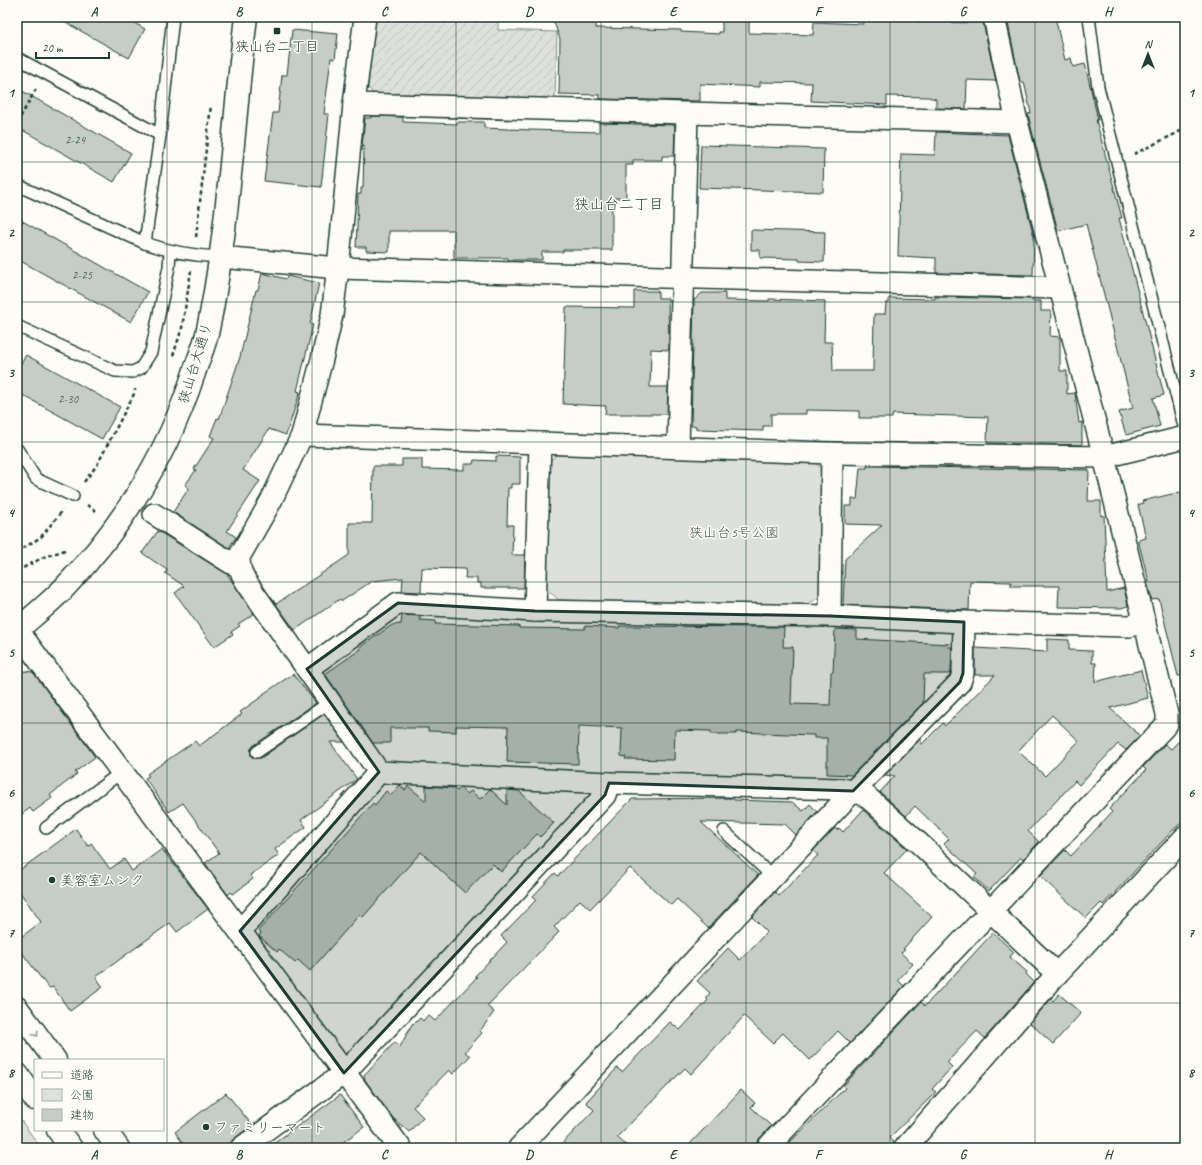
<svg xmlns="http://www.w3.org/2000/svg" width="1202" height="1165" font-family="Caveat,'Klee One',sans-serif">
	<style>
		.green { fill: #dde0db; stroke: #7e8e88 }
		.garden { fill: url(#garden-furrows); stroke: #7e8e88 }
		.building { fill: #c6cdc7; stroke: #1f3d34; fill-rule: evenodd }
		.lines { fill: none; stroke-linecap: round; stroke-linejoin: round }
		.lane-casing { stroke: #1f3d34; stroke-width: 14 }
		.street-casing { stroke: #1f3d34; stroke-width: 24 }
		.secondary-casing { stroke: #1f3d34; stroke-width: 25 }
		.path { stroke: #1f3d34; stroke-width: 2.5; stroke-dasharray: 4 3; stroke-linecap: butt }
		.lane { stroke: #fdfcf7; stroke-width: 11 }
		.street { stroke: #fdfcf7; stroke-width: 21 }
		.secondary { stroke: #fdfcf7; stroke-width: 22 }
		.oneway { stroke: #8e9c96 }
		.marked { fill: #1f3d34; fill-opacity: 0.2; stroke: #1f3d34; stroke-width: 3; stroke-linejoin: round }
		.grid { fill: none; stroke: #1f3d34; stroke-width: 1; stroke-opacity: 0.55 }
		.poi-dot { fill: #1f3d34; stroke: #fdfcf7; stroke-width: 1.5 }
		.labels { text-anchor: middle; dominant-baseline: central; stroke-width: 3; stroke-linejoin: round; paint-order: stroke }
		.number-label { font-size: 12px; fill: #496159 }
		.poi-label { font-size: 14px; fill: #1f3d34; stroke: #fdfcf7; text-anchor: start }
		.street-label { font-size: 14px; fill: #1f3d34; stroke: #fdfcf7 }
		.park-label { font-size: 14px; fill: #455e55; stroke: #fdfcf7 }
		.neighbourhood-label { font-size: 15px; fill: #1f3d34; stroke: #fdfcf7 }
		.neatline { fill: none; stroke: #1f3d34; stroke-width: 1.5 }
		.grid-label { font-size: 13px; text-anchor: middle; font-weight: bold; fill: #1f3d34 }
	</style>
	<defs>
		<pattern id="garden-furrows" width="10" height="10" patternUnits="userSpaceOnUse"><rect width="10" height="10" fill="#dde0db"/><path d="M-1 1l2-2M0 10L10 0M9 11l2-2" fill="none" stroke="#bdc1bd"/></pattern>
	</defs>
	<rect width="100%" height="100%" fill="#fdfcf7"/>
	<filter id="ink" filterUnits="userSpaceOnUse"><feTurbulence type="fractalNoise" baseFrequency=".025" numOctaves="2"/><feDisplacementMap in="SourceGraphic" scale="8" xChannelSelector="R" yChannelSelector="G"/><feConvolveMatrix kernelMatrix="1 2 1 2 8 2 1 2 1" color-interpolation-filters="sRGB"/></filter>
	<g filter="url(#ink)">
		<g class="green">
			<polygon points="556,455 814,461 822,470 820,597 802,607 559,600 545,588 548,463"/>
			<polygon points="17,1115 41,1148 17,1148"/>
		</g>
		<polygon class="garden" points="375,17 498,17 498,30 557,32 555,98 375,95 368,88"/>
		<g class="building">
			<polygon points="56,17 123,17 145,29 129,58"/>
			<polygon points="552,17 596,17 596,28 681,30 681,32 719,34 719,32 722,32 722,17 749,17 749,33 813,35 814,22 863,24 863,17 919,17 919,22 983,23 996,81 967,80 966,109 936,108 936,99 928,97 887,96 887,105 811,101 812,83 760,82 760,87 700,84 700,101 600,99 600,95 559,94 560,39"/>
			<polygon points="1032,17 1055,17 1065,60 1071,58 1073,67 1085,64 1098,120 1096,120 1122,218 1119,218 1164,395 1153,398 1160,426 1126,435 1119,412 1133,408 1086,224 1058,231 1032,131 1028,114 1031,113 1024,82 1020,82 1008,23"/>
			<polygon points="292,30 338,34 335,59 331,58 324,114 329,114 321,187 264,181 273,113 278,113 282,75 287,75"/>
			<polygon points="17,88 131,153 114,182 24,131 17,131"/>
			<polygon points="371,116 403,117 403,122 457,124 457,122 484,122 484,128 530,130 599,132 599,123 675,125 674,156 662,156 662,160 633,160 633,165 626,165 626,198 614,198 614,200 612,200 612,250 563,250 563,252 542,252 542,260 508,260 508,258 454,258 454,230 410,230 409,231 389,231 389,252 366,251 366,247 356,247 357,225 358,194 361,194 361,188 363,188 364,146 362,146 365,118 371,118"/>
			<polygon points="936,132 1008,135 1034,237 1033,275 936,273 936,258 898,256 901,154 935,155"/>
			<polygon points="701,145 824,149 823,192 699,188"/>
			<polygon points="17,218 148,292 131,322 17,259"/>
			<polygon points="751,230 825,232 824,262 799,261 799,259 760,258 760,250 751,250"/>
			<polygon points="262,273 286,279 287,276 319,283 310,324 313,325 297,391 300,392 286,435 269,429 243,470 260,481 227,531 236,537 229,548 173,512 189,488 185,485 196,470 194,469 214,438 210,436 217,418 219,419 240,357 256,290 258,290"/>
			<polygon points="634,291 658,291 658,298 668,298 669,350 651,349 650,387 668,387 667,414 605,414 606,406 563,404 566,307 634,308"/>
			<polygon points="702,293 725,293 725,300 769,301 769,299 825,301 824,342 832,342 833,371 873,371 874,314 885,314 886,303 889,303 889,298 935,299 935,297 1032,299 1032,301 1041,301 1041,311 1051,311 1050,336 1060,337 1060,371 1067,371 1067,394 1075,393 1079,423 1082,422 1082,445 987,443 988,417 893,414 892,418 859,418 859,411 806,410 806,414 771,414 771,426 763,426 763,431 696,429 696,426 691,426 694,300"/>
			<polygon points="26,355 120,407 102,439 17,392 17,371"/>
			<polygon points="496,456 520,457 520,484 511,484 511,488 508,488 507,525 513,525 512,555 525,555 524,588 481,588 481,583 477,583 477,578 465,578 466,569 422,568 421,592 402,591 403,578 372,581 342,601 340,599 295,630 292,626 276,604 349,555 349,523 372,523 373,466 402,466 402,459 422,459 422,469 464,470 464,464 473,464 474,460 496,461"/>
			<polygon points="867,466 1089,470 1088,501 1101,501 1101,516 1104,515 1107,592 1124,588 1128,606 1121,608 1058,607 1059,586 1011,586 1011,582 970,581 969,610 843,605 845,559 882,525 845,524 845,506 852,506 852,499 857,499 860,468 867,468"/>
			<polygon points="1185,491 1185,676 1178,676 1159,599 1152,600 1147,582 1149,582 1138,540 1146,538 1138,505 1143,503 1142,501"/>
			<polygon points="158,531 227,574 254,614 238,624 240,626 231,632 233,634 214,647 175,593 184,586 165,573 167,570 142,553"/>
			<polygon points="402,615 420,616 420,620 436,621 435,624 519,626 519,628 585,629 585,626 619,628 619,626 784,627 783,647 793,647 791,704 830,705 831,672 833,672 835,629 857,630 857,639 949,644 948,647 952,647 951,671 950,674 924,674 923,703 852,775 827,774 827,738 814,738 814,735 737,732 736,734 711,734 711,731 675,730 674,760 625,759 626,757 621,756 622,728 579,726 578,764 507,762 508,727 456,726 456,732 428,731 428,728 390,728 390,743 373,743 325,674 361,649 360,647 392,625 401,624"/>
			<path d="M1047,639L1069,640V650L1092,651V663H1096L1095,682L1141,670L1148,698L1110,708L1140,736L1126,750L1118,744L1079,785L1075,781L1028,831L1039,842L1023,859L1021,857L989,891L974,877L977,874L944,844L949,839L915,806L906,816L880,792L895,776L885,775L921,738V745L943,723L945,726L995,675H975V648L1047,652ZM1052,715L1079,741L1045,776L1018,751Z"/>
			<polygon points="25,671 33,672 95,757 75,772 77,774 50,795 52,798 33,812 30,808 17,818 17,677"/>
			<polygon points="293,674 316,703 253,746 251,749 251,756 254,758 261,758 324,714 344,742 330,742 357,779 301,820 306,827 275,849 279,855 250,875 253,879 233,894 231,892 228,895 205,863 219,853 183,803 169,812 145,778 149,776 147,774 195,741 199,746 242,714 240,712 264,695 263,694"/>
			<polygon points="1185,735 1185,820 1173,830 1103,905 1101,903 1086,918 1040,876 1065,850 1071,856 1112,812 1109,809 1146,770 1143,767 1165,744 1171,749"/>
			<polygon points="400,785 405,790 408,786 426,801 426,786 454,788 457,791 460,788 467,794 471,791 480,799 490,789 507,805 507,790 519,791 554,823 540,837 537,834 501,872 493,864 465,893 421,852 363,917 360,914 310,971 298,960 295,963 279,949 277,952 260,937 259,936 261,933 258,931 373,803 375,805 386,791 391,795"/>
			<polygon points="733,798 734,800 792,802 803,811 810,804 817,812 796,835 785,824 701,822 758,875 708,928 677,899 671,905 630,868 590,909 580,900 554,927 559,932 487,1006 494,1012 480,1031 482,1033 465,1052 470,1056 453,1074 449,1070 413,1107 423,1117 409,1132 393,1118 365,1080 364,1075 395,1042 400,1047 412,1024 415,1023 420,1018 423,1021 428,1015 435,1021 477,977 475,976 507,942 501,936 536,900 533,896 555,873 558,876 632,799"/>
			<polygon points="863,810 907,849 884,873 932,917 903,949 905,950 901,953 913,964 898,980 904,986 850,1043 838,1031 810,1060 783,1033 773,1043 744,1016 691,1074 685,1068 617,1137 629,1148 558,1148 594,1110 586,1102 617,1068 622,1072 670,1022 680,1030 708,1000 706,998 710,993 697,981 728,948 740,960 767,932 752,917 775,892 779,896 818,855 813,851 835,828 837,830 839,828 843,832"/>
			<polygon points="76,829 88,846 91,843 110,869 124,859 132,871 162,849 208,909 177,932 170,923 127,954 96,977 103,987 70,1011 53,987 50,988 47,986 17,946 17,940 41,922 17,888 17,872"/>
			<polygon points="993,933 1014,952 1010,957 1027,972 1026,974 1034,982 985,1038 977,1031 947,1062 952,1067 932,1089 936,1092 889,1138 894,1143 893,1148 784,1148 845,1088 843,1086 921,1002 925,1006"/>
			<polygon points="1059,994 1081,1013 1053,1044 1030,1023 1051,999 1053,1001"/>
			<polygon points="741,1090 755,1103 751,1107 771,1126 758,1140 755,1148 686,1148"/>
			<polygon points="226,1093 252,1125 234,1139 229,1148 186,1148 175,1132"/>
			<polygon points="340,1095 364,1127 335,1148 261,1148 267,1144 269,1147"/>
		</g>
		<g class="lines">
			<defs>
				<g id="lane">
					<path d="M173,17L160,135L145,243C170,252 193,256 220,257"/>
					<polyline points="1089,17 1098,87 1185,430"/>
					<polyline points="17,58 160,135"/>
					<polyline points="17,185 145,243"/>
					<polyline points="17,326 115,371 133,372 141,368 151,352 169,267 170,252"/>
					<polyline points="17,449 36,479 73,496"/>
					<polyline points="257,752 330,702"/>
					<polyline points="46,828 123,771"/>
					<polyline points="724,831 773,877"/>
				</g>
				<g id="street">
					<path d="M365,17L354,104L338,268L332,315L322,359L302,435L271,501L239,557C239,569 242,576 249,586L379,772L609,783L842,789L865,795L921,845L1057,974"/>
					<polyline points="354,104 1017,122"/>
					<polyline points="220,257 338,268 1060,288"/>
					<polyline points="302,435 832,453 1104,457 1185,437"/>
					<polyline points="678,447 687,114"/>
					<polyline points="154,514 231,563 239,566"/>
					<polyline points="535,611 540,443"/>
					<polyline points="830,616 832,453"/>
					<polyline points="307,669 398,603 535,611 830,616 964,622 1130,626 1145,622"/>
					<polyline points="240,931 379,772"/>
					<polyline points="241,1148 344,1073 605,795 609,783"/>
					<polyline points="519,1148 853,791 960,682 963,673 964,622"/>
					<polyline points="767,1148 1167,724 1167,714 1104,457 1017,122 994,17"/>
					<polyline points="905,1148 1057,974 1185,837"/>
				</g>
				<g id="secondary">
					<path d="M17,630C33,616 51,602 65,587C123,526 168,453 194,373C198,360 204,347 207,334C229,231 233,122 246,17"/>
					<polyline points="17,630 400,1148"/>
					<polyline points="17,1008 55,1060"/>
					<polyline points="17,1074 35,1099"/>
					<polyline points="58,1130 71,1148"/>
					<polyline points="105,1130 118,1148"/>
				</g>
			</defs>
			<use href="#lane" class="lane-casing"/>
			<use href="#street" class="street-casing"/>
			<use href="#secondary" class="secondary-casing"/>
			<g class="path">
				<polyline points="17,123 36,89"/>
				<polyline points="1134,154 1185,129"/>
				<polyline points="196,237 211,105"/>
				<polyline points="173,356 182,328 191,271"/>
				<polyline points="84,482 97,465 135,392 135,389"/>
				<polyline points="87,505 96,511"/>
				<polyline points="17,552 41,537 63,510"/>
				<polyline points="17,571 44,557 65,550"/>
			</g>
			<use href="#lane" class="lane"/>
			<use href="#street" class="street"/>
			<use href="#secondary" class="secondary"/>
		</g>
		<defs><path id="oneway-chevron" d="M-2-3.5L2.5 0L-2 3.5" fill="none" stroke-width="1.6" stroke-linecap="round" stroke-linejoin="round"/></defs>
		<use class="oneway" href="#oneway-chevron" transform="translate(36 1034) rotate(54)"/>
	</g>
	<path class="marked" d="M398,603L535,611L830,616L964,622L963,673L960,682L853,791L609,783L605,795L344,1073L240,931L379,772L307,669Z"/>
	<path class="grid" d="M167,17V1148M312,17V1148M456,17V1148M601,17V1148M746,17V1148M890,17V1148M1035,17V1148M17,162H1185M17,302H1185M17,442H1185M17,582H1185M17,723H1185M17,863H1185M17,1003H1185"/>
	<g class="poi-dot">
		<rect x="273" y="27" width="8" height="8" rx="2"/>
		<circle cx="52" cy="880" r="4"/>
		<circle cx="206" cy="1127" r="4"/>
	</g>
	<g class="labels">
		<g class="number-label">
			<text x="75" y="140">2-24</text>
			<text x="82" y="275">2-25</text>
			<text x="68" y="399">2-30</text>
		</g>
		<g class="poi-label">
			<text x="277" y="46" text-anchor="middle">狭山台二丁目</text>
			<text x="60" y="880">美容室ムンク</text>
			<text x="214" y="1127">ファミリーマート</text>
		</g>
		<g class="street-label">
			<text transform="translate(195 363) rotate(-73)">狭山台大通り</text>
		</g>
		<g class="park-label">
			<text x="734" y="532">狭山台5号公園</text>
		</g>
		<g class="neighbourhood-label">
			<text x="619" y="204">狭山台二丁目</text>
		</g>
	</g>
	<rect width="1202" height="1165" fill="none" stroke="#fdfcf7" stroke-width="44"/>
	<rect x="34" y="1059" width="130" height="72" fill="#fdfcf7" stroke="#a4b0a9"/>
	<rect x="42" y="1072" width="20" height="6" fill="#fdfcf7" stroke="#a4b0a9"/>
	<text x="70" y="1079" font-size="12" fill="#1f3d34">道路</text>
	<rect x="42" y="1089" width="20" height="12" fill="#dde0db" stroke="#a4b0a9"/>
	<text x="70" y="1099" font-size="12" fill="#1f3d34">公園</text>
	<rect x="42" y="1109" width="20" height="12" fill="#c6cdc7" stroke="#a4b0a9"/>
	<text x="70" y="1119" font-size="12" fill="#1f3d34">建物</text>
	<g transform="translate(1148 54)" stroke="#fdfcf7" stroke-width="3" paint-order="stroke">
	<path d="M0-3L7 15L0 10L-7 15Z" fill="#1f3d34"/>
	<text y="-6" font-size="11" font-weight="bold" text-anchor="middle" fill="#1f3d34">N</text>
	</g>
	<path d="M36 52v6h73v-6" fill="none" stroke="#1f3d34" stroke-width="2"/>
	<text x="42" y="52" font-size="12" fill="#1f3d34" stroke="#fdfcf7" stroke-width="3" paint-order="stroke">20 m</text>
	<rect x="22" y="22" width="1158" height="1121" class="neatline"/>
	<g class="grid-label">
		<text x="94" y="16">A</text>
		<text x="239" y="16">B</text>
		<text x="384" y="16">C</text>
		<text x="529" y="16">D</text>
		<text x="673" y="16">E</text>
		<text x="818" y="16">F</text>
		<text x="963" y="16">G</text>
		<text x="1108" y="16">H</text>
		<text x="11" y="97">1</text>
		<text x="1191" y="97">1</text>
		<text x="11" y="237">2</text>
		<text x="1191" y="237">2</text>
		<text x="11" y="377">3</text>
		<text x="1191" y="377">3</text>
		<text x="11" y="517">4</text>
		<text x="1191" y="517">4</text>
		<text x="11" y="657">5</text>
		<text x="1191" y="657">5</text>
		<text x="11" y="797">6</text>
		<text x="1191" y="797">6</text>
		<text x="11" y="937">7</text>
		<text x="1191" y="937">7</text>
		<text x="11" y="1077">8</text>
		<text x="1191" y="1077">8</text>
		<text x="94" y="1159">A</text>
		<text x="239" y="1159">B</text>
		<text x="384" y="1159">C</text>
		<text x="529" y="1159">D</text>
		<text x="673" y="1159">E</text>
		<text x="818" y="1159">F</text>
		<text x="963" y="1159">G</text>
		<text x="1108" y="1159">H</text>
	</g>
</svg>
